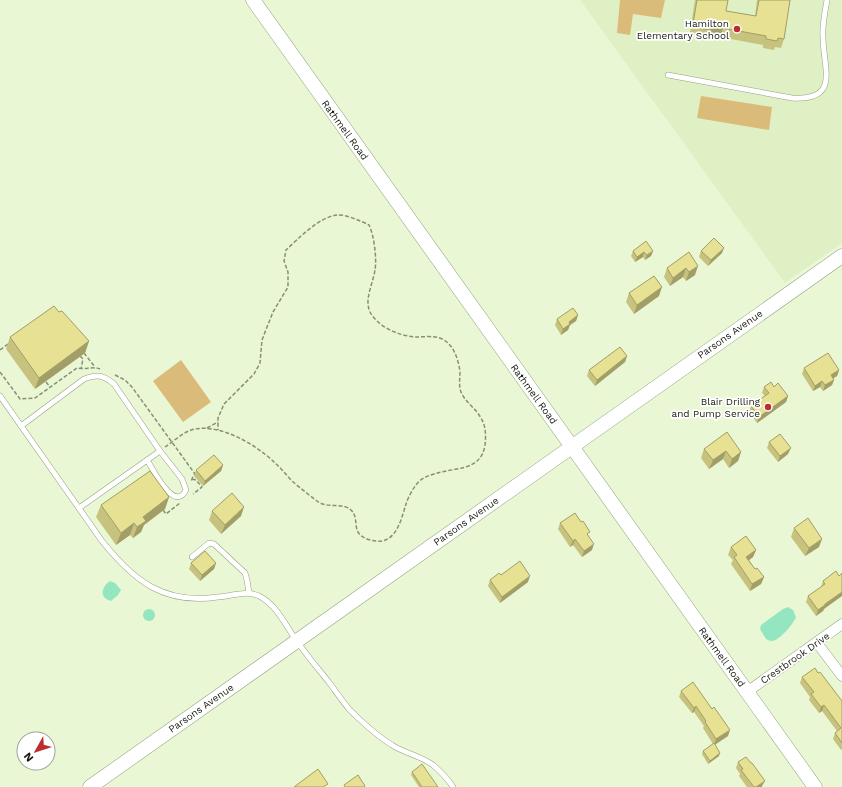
<svg xmlns="http://www.w3.org/2000/svg" width="842" height="787" font-family="'Work Sans',sans-serif">
	<style>
		.built { fill: #e0f0c5 }
		.green { fill: #dbbb79 }
		.water { fill: #93e6bf }
		.lines { fill: none; stroke-linecap: round; stroke-linejoin: round }
		.lane-casing { stroke: #95a080; stroke-width: 6 }
		.street-casing { stroke: #95a080; stroke-width: 11 }
		.secondary-casing { stroke: #95a080; stroke-width: 15 }
		.path { stroke: #879077; stroke-width: 1.5; stroke-dasharray: 4 2; stroke-linecap: butt }
		.lane { stroke: #fff; stroke-width: 5 }
		.street { stroke: #fff; stroke-width: 10 }
		.secondary { stroke: #fff; stroke-width: 14 }
		.wall { fill: #c7c27e }
		.shaded-wall { fill: #a29e67 }
		.building { fill: #e7e193; stroke: #a29e67 }
		.poi-dot { fill: #bd2d2d; stroke: #fff; stroke-width: 1.5 }
		.labels { text-anchor: middle; dominant-baseline: central; stroke-width: 3.5; stroke-linejoin: round; paint-order: stroke }
		.poi-label { font-size: 10px; fill: #171b0e; stroke: #fff; text-anchor: end }
		.street-label { font-size: 10px; fill: #171b0e; stroke: #fff }
	</style>
	<rect width="100%" height="100%" fill="#eaf7d4"/>
	<polygon class="built" points="580,0 842,0 842,243 785,283"/>
	<g class="green">
		<polygon points="620,0 665,0 661,18 633,14 630,35 617,33"/>
		<polygon points="701,96 772,107 769,130 697,118"/>
		<polygon points="181,360 211,402 183,422 153,381"/>
	</g>
	<g class="water">
		<path d="M110,581L115,583L121,590L118,595L111,601C99,598 101,587 110,581Z"/>
		<path d="M788,607L793,610L796,617C794,623 780,640 772,641C770,641 768,640 766,639L760,629L761,625L783,609Z"/>
		<circle cx="149" cy="615" r="6"/>
	</g>
	<g class="lines">
		<defs>
			<g id="lane">
				<path d="M668,75L792,98C841,101 823,68 823,37C822,25 825,12 827,0"/>
				<path d="M0,396L102,541C134,581 164,605 218,597C232,596 246,590 259,596C276,604 286,626 296,640C306,654 317,668 328,681C335,690 342,701 350,710C362,722 377,736 392,745C404,753 421,756 433,765C440,771 448,779 453,787"/>
				<path d="M21,426L84,379C98,374 103,375 114,384L160,451L182,479L186,490C174,514 152,467 147,460"/>
				<polyline points="79,508 160,451"/>
				<polyline points="192,557 209,543 214,544 245,573 247,580 249,593"/>
			</g>
			<g id="street">
				<polyline points="817,643 842,676"/>
				<polyline points="747,692 842,624"/>
			</g>
			<g id="secondary">
				<polyline points="253,0 815,787"/>
				<polyline points="90,787 842,256"/>
			</g>
		</defs>
		<use href="#lane" class="lane-casing"/>
		<use href="#street" class="street-casing"/>
		<use href="#secondary" class="secondary-casing"/>
		<g class="path">
			<polyline points="0,350 8,344"/>
			<polyline points="84,353 95,367"/>
			<polyline points="80,356 83,359 81,369"/>
			<path d="M0,372L20,399L35,398L77,368C85,370 92,366 100,369"/>
			<polyline points="115,375 125,380 132,387 195,474 193,476 191,482"/>
			<polyline points="46,382 50,387"/>
			<polyline points="207,428 218,422"/>
			<path d="M165,447C174,441 184,431 195,429C221,424 257,445 275,463C281,468 286,475 292,481C300,488 309,495 317,501C327,509 342,502 351,510C357,516 355,523 357,530C360,539 374,542 382,541C398,538 402,516 406,504C408,498 412,490 416,485C420,479 427,476 434,474C454,467 481,472 485,445C486,436 486,426 481,418C475,407 463,401 460,389C459,383 460,377 460,371C458,359 454,346 444,340C436,335 425,337 416,337C399,336 378,327 370,312C364,299 373,284 375,270C377,259 374,235 369,225C361,221 345,214 337,215C319,217 299,238 286,250L284,261L288,272V287L273,312L267,327L262,340L260,363L254,374L224,404L218,418V430"/>
			<polyline points="192,479 196,480 202,487 193,494"/>
			<polyline points="163,510 166,514 180,503"/>
		</g>
		<use href="#lane" class="lane"/>
		<use href="#street" class="street"/>
		<use href="#secondary" class="secondary"/>
	</g>
	<g class="wall">
		<polygon points="695,0 728,0 726,11 755,16 757,0 790,0 784,39 781,48 775,47 774,50 763,48 763,45 720,37 708,36 707,38 695,36 696,34 690,32"/>
		<polygon points="633,251 653,251 651,256 645,260 643,257 635,262 631,256"/>
		<polygon points="701,251 722,253 708,266 699,257"/>
		<polygon points="689,252 695,275 686,281 683,277 670,286 664,277 667,268"/>
		<polygon points="629,293 659,296 634,314 626,302"/>
		<polygon points="578,315 576,321 570,325 568,330 561,335 555,325 557,319"/>
		<polygon points="10,337 89,341 85,353 35,389 6,349"/>
		<polygon points="627,356 625,362 595,386 587,376 589,370"/>
		<polygon points="804,368 839,370 837,376 833,378 834,380 832,385 823,391 820,387 813,391 802,374"/>
		<polygon points="764,387 774,387 788,396 786,402 757,423 749,412 751,406 765,396 762,393"/>
		<polygon points="769,442 788,454 778,462 767,448"/>
		<polygon points="704,449 741,452 738,461 729,468 723,459 709,469 701,458"/>
		<polygon points="223,465 221,471 203,486 194,476 196,470"/>
		<polygon points="169,497 165,509 144,525 141,532 133,538 130,535 116,545 96,517 101,505"/>
		<polygon points="212,511 241,516 221,534 209,520"/>
		<polygon points="560,523 589,536 592,550 582,557 573,545 570,547 558,529"/>
		<polygon points="794,528 819,547 805,556 791,537"/>
		<polygon points="731,547 756,550 753,557 749,560 755,569 764,577 761,584 750,591 731,564 733,560 728,555"/>
		<polygon points="191,563 216,563 214,569 200,581 189,569"/>
		<polygon points="501,575 528,582 500,603 488,586 490,580"/>
		<polygon points="839,576 823,611 816,616 806,602 808,596 821,587 823,581"/>
		<polygon points="818,673 842,701 842,749 841,750 833,739 835,733 837,731 822,711 819,713 809,700 810,697 800,683 802,677"/>
		<polygon points="681,691 728,736 715,745 719,756 708,764 702,754 703,751 713,744 703,728 704,726 694,712 692,713 679,697"/>
		<polygon points="738,762 762,786 762,787 747,787 739,776 740,774 736,768"/>
		<polygon points="412,772 438,787 419,787 411,775"/>
	</g>
	<g class="shaded-wall">
		<polygon points="710,27 723,28 720,37 708,36"/>
		<polygon points="724,248 722,253 708,266 711,260"/>
		<polygon points="653,251 651,256 645,260 647,255"/>
		<polygon points="644,252 643,257 635,262 637,257"/>
		<polygon points="698,266 695,275 686,281 689,272"/>
		<polygon points="686,268 683,277 670,286 673,278"/>
		<polygon points="662,287 659,296 634,314 637,305"/>
		<polygon points="578,315 576,321 570,325 568,330 561,335 563,329 569,322"/>
		<polygon points="89,341 85,353 35,389 39,378"/>
		<polygon points="627,356 625,362 595,386 597,380"/>
		<polygon points="839,370 837,376 829,381 831,375"/>
		<polygon points="834,380 832,385 823,391 825,385"/>
		<polygon points="822,381 820,387 813,391 815,386"/>
		<polygon points="788,396 786,402 757,423 759,417"/>
		<polygon points="791,448 788,454 778,462 780,456"/>
		<polygon points="726,451 723,459 709,469 713,460"/>
		<polygon points="741,452 738,461 729,468 732,459"/>
		<polygon points="223,465 221,471 203,486 205,481"/>
		<polygon points="169,497 165,509 144,525 141,532 133,538 137,527 143,517"/>
		<polygon points="244,507 241,516 221,534 225,525"/>
		<polygon points="134,523 130,535 116,545 121,533"/>
		<polygon points="575,539 573,545 570,547 573,541"/>
		<polygon points="822,539 819,547 805,556 809,548"/>
		<polygon points="594,544 592,550 582,557 584,551"/>
		<polygon points="756,550 753,557 744,564 746,557"/>
		<polygon points="216,563 214,569 200,581 202,575"/>
		<polygon points="530,576 528,582 500,603 502,597"/>
		<polygon points="764,577 761,584 750,591 752,584"/>
		<polygon points="842,592 842,596 824,609 823,611 816,616 818,610 825,604"/>
		<polygon points="824,705 822,711 819,713 821,707"/>
		<polygon points="696,706 694,712 692,713 694,708"/>
		<polygon points="730,730 728,736 714,745 716,739"/>
		<polygon points="720,753 719,756 708,764 710,761"/>
		<polygon points="765,781 762,786 762,787 756,787"/>
	</g>
	<g class="building">
		<polygon points="697,0 728,0 726,11 756,16 759,0 790,0 784,39 778,38 777,41 766,39 766,36 723,28 710,27 710,30 698,28 699,25 693,24"/>
		<polygon points="714,238 724,248 711,260 701,251"/>
		<polygon points="646,241 653,251 647,255 644,252 637,257 633,251"/>
		<polygon points="689,252 698,266 689,272 686,268 673,278 667,268"/>
		<polygon points="654,276 662,287 637,305 629,293"/>
		<polygon points="54,306 59,312 62,311 89,341 39,378 10,337"/>
		<polygon points="573,308 578,315 569,322 570,324 563,329 557,319"/>
		<polygon points="620,347 627,356 597,380 589,370"/>
		<polygon points="828,353 839,370 831,375 834,380 825,385 822,381 815,386 804,368"/>
		<polygon points="771,382 774,387 778,383 788,396 759,417 751,406 769,393 764,387"/>
		<polygon points="727,432 741,452 732,459 726,451 713,460 704,449"/>
		<polygon points="780,434 791,448 780,456 769,442"/>
		<polygon points="214,455 223,465 205,481 196,470"/>
		<polygon points="150,471 169,497 143,517 146,521 137,527 134,523 121,533 101,505"/>
		<polygon points="232,493 244,507 225,525 212,511"/>
		<polygon points="575,513 581,522 583,521 590,532 587,534 594,544 584,551 575,539 573,541 560,523"/>
		<polygon points="808,518 822,539 809,548 794,528"/>
		<polygon points="746,536 756,550 746,557 755,569 757,568 764,577 752,584 734,557 737,555 731,547"/>
		<polygon points="205,551 216,563 202,575 191,563"/>
		<polygon points="520,561 530,576 502,597 490,580 499,573 501,575"/>
		<polygon points="836,571 839,576 842,573 842,592 825,604 825,605 818,610 808,596 825,584 823,581"/>
		<polygon points="815,668 818,673 820,672 842,701 842,743 835,733 841,728 824,705 821,707 811,694 814,692 802,677"/>
		<polygon points="693,682 712,709 714,707 730,730 716,739 705,722 706,721 696,706 694,708 681,691"/>
		<polygon points="714,743 720,753 710,761 703,751"/>
		<polygon points="746,757 751,763 752,763 765,781 756,787 754,787 741,770 743,769 738,762"/>
		<polygon points="422,764 438,787 422,787 412,772"/>
		<polygon points="318,769 328,784 323,787 294,787"/>
		<polygon points="358,775 365,786 364,787 345,787 344,785"/>
	</g>
	<g class="poi-dot">
		<circle cx="737" cy="29" r="4"/>
		<circle cx="768" cy="407" r="4"/>
	</g>
	<g class="labels">
		<g class="poi-label">
			<text x="729" y="23">Hamilton<tspan x="729" dy="12">Elementary School</tspan></text>
			<text x="760" y="401">Blair Drilling<tspan x="760" dy="12">and Pump Service</tspan></text>
		</g>
		<g class="street-label">
			<text transform="translate(345 130) rotate(54)">Rathmell Road</text>
			<text transform="translate(730 334) rotate(-35)">Parsons Avenue</text>
			<text transform="translate(534 394) rotate(54)">Rathmell Road</text>
			<text transform="translate(466 521) rotate(-35)">Parsons Avenue</text>
			<text transform="translate(722 657) rotate(54)">Rathmell Road</text>
			<text transform="translate(795 658) rotate(-35)">Crestbrook Drive</text>
			<text transform="translate(201 708) rotate(-35)">Parsons Avenue</text>
		</g>
	</g>
	<g transform="translate(36 751) rotate(231)"><circle r="19" fill="#ffffff" stroke="#a2a49f"/>
	<path d="M0-3L7 15L0 10L-7 15Z" fill="#bd2d2d"/>
	<text y="-6" font-size="11" font-weight="bold" text-anchor="middle" fill="#171b0e">N</text>
	</g>
</svg>
